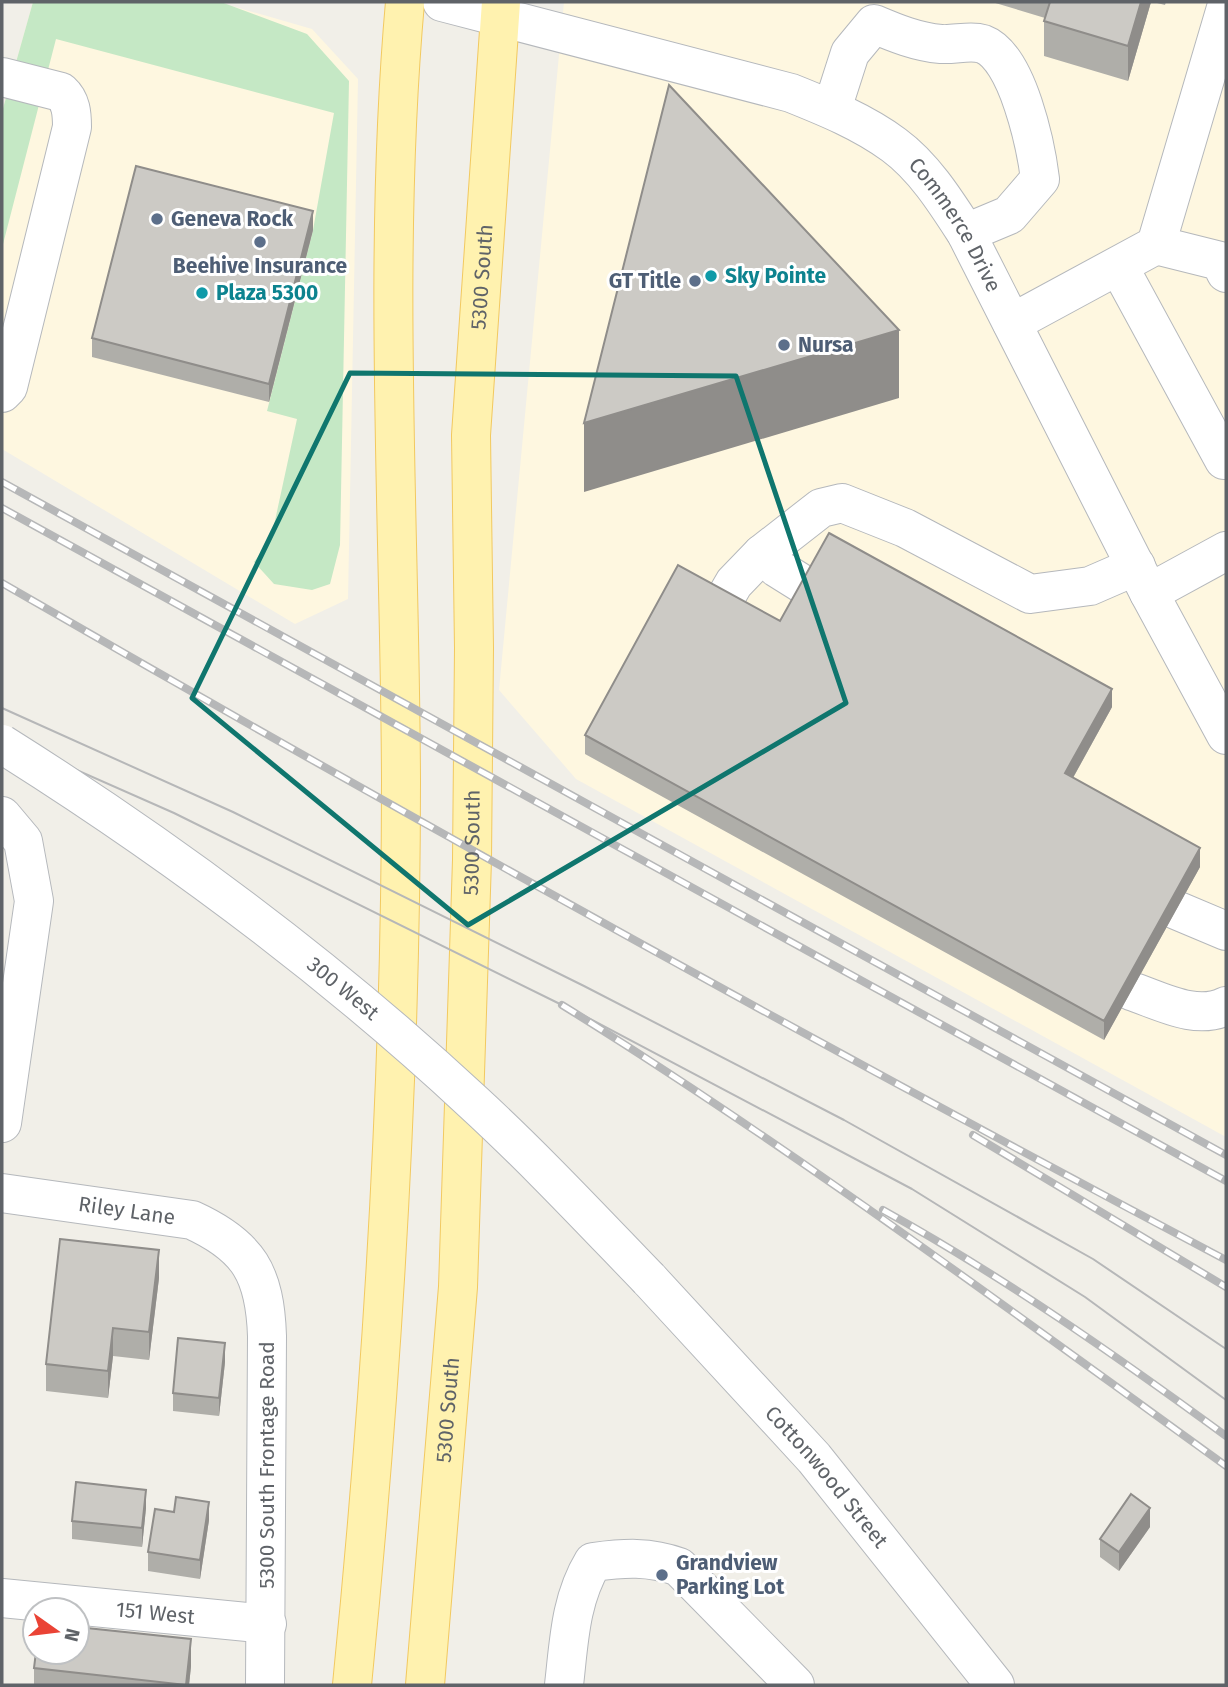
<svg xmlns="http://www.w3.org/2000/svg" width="1228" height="1687" font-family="'Fira Sans',sans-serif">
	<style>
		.commercial { fill: #fef7e0 }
		.green { fill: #c5e8c5 }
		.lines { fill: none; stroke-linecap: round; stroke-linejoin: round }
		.minor-casing { stroke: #b5b8bc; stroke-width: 40 }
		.major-casing { stroke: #f2c960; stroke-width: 40 }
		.minor { stroke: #fff; stroke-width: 38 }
		.major { stroke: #fff2af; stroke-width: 38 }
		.tram { stroke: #b6b7b8; stroke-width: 2 }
		.rail-casing { stroke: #b6b7b8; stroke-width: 8 }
		.rail { stroke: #fff; stroke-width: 5; stroke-dasharray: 16; stroke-linecap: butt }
		.minor-bridge-casing { stroke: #b5b8bc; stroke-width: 40; stroke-linecap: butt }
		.minor-bridge { stroke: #fff; stroke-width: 38 }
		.wall { fill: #afaea9 }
		.shaded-wall { fill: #8f8d8a }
		.building { fill: #cccac5; stroke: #8f8d8a; stroke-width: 2 }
		.marked { fill: none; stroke: #0f766e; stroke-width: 5; stroke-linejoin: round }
		.service-dot { fill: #5c6f8a; stroke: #fff; stroke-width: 2.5 }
		.culture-dot { fill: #0f9aa8; stroke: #fff; stroke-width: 2.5 }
		.labels { text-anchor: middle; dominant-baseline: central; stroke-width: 6; stroke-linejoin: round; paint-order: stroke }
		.service-label { font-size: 21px; font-weight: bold; fill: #4e5e75; stroke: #fff; text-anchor: start }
		.street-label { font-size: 21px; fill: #5f6368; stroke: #fff }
		.culture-label { font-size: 21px; font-weight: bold; fill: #0d838f; stroke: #fff; text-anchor: start }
	</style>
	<rect width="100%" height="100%" fill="#f1efe8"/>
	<g class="commercial">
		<polygon points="33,2 218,2 312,29 358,79 348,599 295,624 2,449 2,112"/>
		<polygon points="564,2 1226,2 1226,1137 576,779 499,690"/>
	</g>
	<polygon class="green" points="33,2 221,2 307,34 349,81 340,545 330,584 312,590 274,584 254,562 271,539 297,419 267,411 313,230 334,113 56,39 2,248 2,112"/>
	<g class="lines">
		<defs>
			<g id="minor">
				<path id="s1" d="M442,2L791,93C826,107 863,122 894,145C924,167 946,202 966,233L1149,593L1226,735"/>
				<path d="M2,77L61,92C71,101 72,113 72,127L8,387L2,393"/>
				<path d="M832,109L850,53L874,24C895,33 917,42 941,44C955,45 970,40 983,44C1018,57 1036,147 1040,179L1009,215L966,233"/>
				<polyline points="1156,245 1220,261 1226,273"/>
				<polyline points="1119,267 1224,460"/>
				<polyline points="1012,323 1156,245 1226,8"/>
				<polyline points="762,554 777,568 809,588"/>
				<polyline points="1149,593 1226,551"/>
				<polyline points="720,607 734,583 762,554 821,508 842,503 905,528 1030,594 1090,586 1136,566"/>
				<polyline points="2,816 23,841 34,901 2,1123"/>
				<polyline points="1176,910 1226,931"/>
				<path d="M1131,991C1161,1001 1196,1021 1226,1006"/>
				<path id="s2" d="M2,1193L192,1220C249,1246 265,1274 267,1336L265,1685"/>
				<path id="s3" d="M649,1279L814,1458L995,1685"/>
				<path id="s4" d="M2,1598L267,1624"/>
				<path d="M564,1685C569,1642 570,1600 593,1562C624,1558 649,1556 679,1567L795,1685"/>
			</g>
			<g id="major">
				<path d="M352,1685C382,1385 401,1083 401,781C400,521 382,261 405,2"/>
				<path id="s5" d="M425,1685L458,1287L472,860L474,648L471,435L501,2"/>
			</g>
		</defs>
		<use href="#minor" class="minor-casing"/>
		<use href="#major" class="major-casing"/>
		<use href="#minor" class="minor"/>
		<use href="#major" class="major"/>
		<g class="tram">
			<polyline points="2,708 233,812 584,986 844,1120 1093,1259 1226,1349"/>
			<polyline points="2,737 174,813 562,1005"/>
			<polyline points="579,1013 912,1189 1085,1297 1226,1400"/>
		</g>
		<defs>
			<g id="rail">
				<polyline points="2,482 1226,1155"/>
				<polyline points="2,508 1226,1181"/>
				<path d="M2,583C406,816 814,1042 1226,1260"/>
				<path d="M562,1005C791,1147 1008,1309 1226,1466"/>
				<polyline points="973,1135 1226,1287"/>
				<path d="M883,1210C1004,1277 1115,1355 1226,1436"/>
			</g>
		</defs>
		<use href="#rail" class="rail-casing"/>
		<use href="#rail" class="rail"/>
		<defs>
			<g id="minor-bridge">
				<path id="s6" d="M2,744C169,849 328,967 473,1102C534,1158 591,1219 649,1279"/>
			</g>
		</defs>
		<use href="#minor-bridge" class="minor-bridge-casing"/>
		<use href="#minor-bridge" class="minor-bridge"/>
	</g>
	<g class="wall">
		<polygon points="992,2 1151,2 1128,81 1044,56 1044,21 1045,18"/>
		<polygon points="1153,2 1166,2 1165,5"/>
		<polygon points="313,230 269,402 92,357 92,338"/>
		<polygon points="1112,707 1073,778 1200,867 1104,1040 585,754 585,735"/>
		<polygon points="159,1278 149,1360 113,1356 108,1398 46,1391 46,1364"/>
		<polygon points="225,1362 219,1416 173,1411 173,1393"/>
		<polygon points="146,1508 142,1547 72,1539 72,1521"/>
		<polygon points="209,1520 200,1579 148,1571 148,1552"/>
		<polygon points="1150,1527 1119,1571 1100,1557 1100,1539"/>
		<polygon points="191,1666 189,1685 34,1685 34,1668"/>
	</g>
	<g class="shaded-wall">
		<polygon points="1141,2 1151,2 1128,81 1128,46"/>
		<polygon points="313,211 313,230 269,402 269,384"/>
		<polygon points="899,330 899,398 584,492 584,423"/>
		<polygon points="1112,689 1112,707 1065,792 1065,773"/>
		<polygon points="1200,848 1200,867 1104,1040 1104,1021"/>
		<polygon points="159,1250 159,1278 149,1360 149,1332"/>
		<polygon points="113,1328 113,1356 108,1398 108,1371"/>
		<polygon points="225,1343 225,1362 219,1416 219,1398"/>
		<polygon points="146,1490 146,1508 142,1547 142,1528"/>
		<polygon points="209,1502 209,1520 200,1579 200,1560"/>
		<polygon points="1150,1508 1150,1527 1119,1571 1119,1552"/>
		<polygon points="191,1639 191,1666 189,1685 186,1685"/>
	</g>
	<g class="building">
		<polygon points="1050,2 1141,2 1128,46 1044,21"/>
		<polygon points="669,85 899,330 584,423"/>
		<polygon points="136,166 313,211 269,384 92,338"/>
		<polygon points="829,533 1112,689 1065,773 1200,848 1104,1021 585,735 678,565 780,621"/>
		<polygon points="60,1239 159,1250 149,1332 113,1328 108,1371 46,1364"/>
		<polygon points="178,1338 225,1343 219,1398 173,1393"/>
		<polygon points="76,1482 146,1490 142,1528 72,1521"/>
		<polygon points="1131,1494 1150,1508 1119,1552 1100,1539"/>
		<polygon points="176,1497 209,1502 200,1560 148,1552 155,1509 174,1512"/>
		<polygon points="77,1627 191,1639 186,1685 34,1668 36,1652 77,1652"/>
	</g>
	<path class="marked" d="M350,373L736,376L846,703L468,925L192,698Z"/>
	<g class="service-dot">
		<circle cx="157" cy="219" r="7"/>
		<circle cx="260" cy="242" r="7"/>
		<circle cx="695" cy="281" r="7"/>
		<circle cx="784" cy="345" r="7"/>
		<circle cx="662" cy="1575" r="7"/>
	</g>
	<g class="culture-dot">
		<circle cx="711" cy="276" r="7"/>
		<circle cx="202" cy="293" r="7"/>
	</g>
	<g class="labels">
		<g class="service-label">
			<text x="171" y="219">Geneva Rock</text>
			<text x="260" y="266" text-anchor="middle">Beehive Insurance</text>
			<text x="681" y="281" text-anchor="end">GT Title</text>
			<text x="798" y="345">Nursa</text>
			<text x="676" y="1563">Grandview<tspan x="676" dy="24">Parking Lot</tspan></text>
		</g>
		<g class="street-label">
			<text stroke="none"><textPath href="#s1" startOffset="578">Commerce Drive</textPath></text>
			<text stroke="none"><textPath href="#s5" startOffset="1410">5300 South</textPath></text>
			<text stroke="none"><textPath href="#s5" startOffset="844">5300 South</textPath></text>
			<text stroke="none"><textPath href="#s6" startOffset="420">300 West</textPath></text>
			<text stroke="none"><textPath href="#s2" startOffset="126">Riley Lane</textPath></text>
			<text stroke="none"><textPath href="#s5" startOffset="276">5300 South</textPath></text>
			<text transform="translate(267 1465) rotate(-90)">5300 South Frontage Road</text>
			<text stroke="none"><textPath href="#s3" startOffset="266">Cottonwood Street</textPath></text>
			<text stroke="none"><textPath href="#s4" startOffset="154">151 West</textPath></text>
		</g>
		<g class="culture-label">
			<text x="725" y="276">Sky Pointe</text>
			<text x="216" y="293">Plaza 5300</text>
		</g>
	</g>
	<rect width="1228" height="1687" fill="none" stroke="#5f6368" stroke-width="7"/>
	<g transform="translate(56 1631) rotate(104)"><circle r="33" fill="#ffffff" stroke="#bfc1c3" stroke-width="2"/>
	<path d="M0-5L12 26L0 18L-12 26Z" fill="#ea4335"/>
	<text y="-10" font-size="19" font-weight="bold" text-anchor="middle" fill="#5f6368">N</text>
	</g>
</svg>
